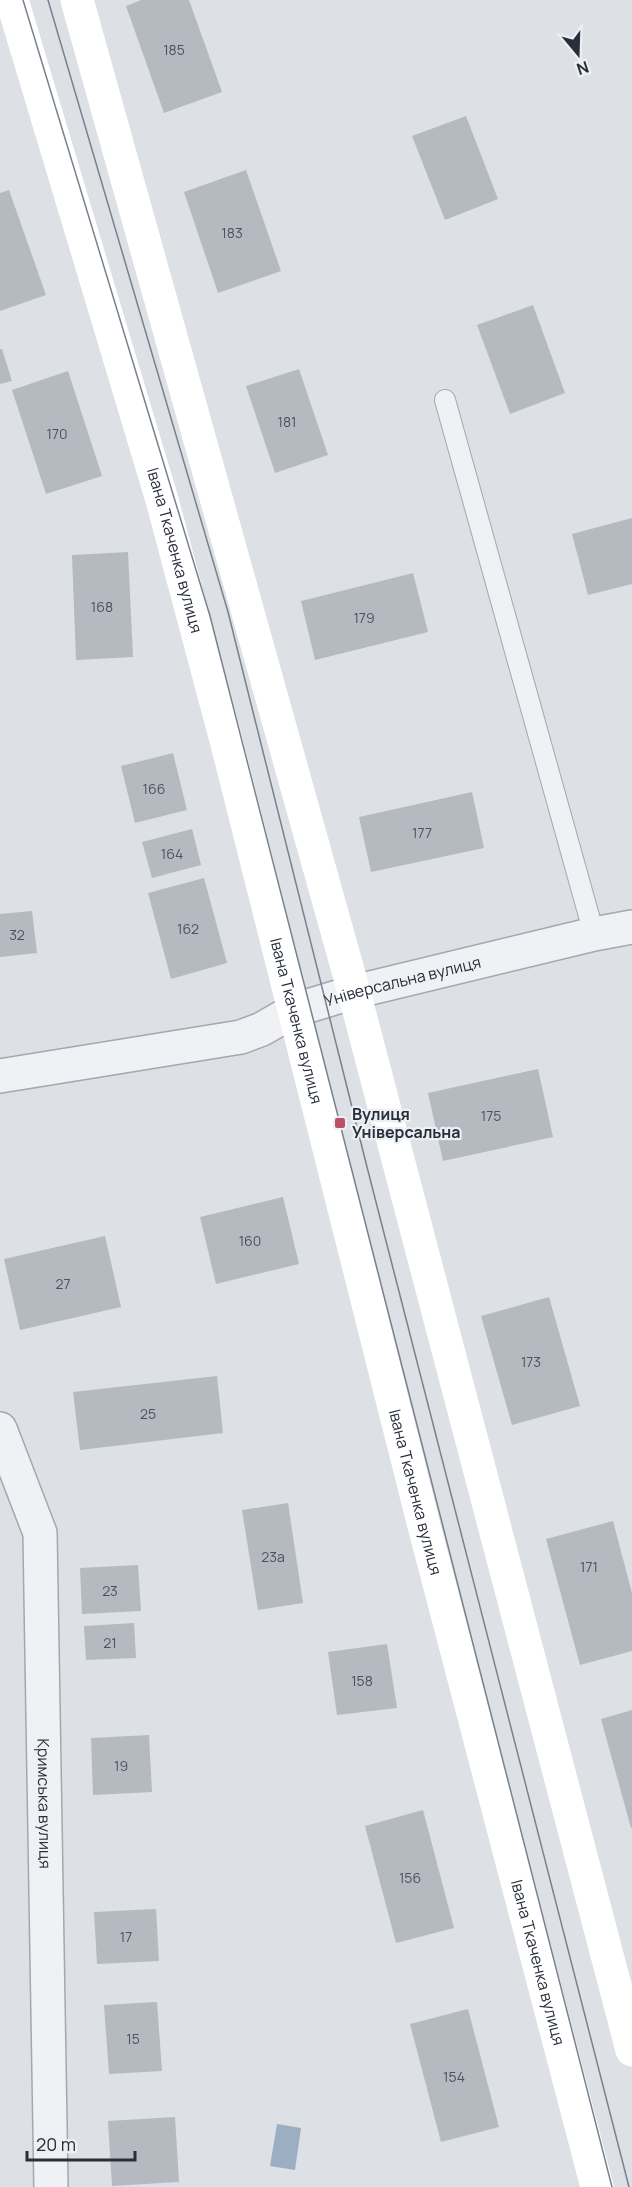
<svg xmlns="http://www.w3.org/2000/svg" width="632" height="2187" font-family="Manrope,sans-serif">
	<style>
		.water { fill: #9cafc2 }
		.building { fill: #b5bac1 }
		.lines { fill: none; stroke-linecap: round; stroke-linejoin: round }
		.lane-casing { stroke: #a3a8ae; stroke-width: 22 }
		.street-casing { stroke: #a3a8ae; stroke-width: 36 }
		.lane { stroke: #eff1f4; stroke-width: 20 }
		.street { stroke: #eff1f4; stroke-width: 33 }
		.secondary { stroke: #fff; stroke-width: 33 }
		.tram { stroke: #78818d; stroke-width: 1.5 }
		.poi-dot { fill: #be4e63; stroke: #eceff3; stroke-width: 2 }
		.labels { text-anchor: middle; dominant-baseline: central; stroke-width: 4.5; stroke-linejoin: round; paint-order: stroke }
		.number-label { font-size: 14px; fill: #4b525c }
		.street-label { font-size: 16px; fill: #282f3a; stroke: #eceff3 }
		.poi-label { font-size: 16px; font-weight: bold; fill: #282f3a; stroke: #eceff3; text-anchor: start }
	</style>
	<rect width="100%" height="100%" fill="#dde1e5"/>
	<polygon class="water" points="277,2124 301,2128 295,2170 270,2166"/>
	<g class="building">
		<polygon points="141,0 189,0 222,92 164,113 126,6"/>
		<polygon points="466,116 498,199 445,220 412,136"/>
		<polygon points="246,170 281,271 218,293 184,192"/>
		<polygon points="9,190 46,295 0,311 0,193"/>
		<polygon points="533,305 565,393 510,414 477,325"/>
		<polygon points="0,349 2,349 12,381 0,384"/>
		<polygon points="299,369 328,455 275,473 246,386"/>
		<polygon points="68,371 102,476 46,494 12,390"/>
		<polygon points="632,518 632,584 588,595 572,534"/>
		<polygon points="128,552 133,657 76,660 72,555"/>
		<polygon points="413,573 428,632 315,660 301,601"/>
		<polygon points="173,753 187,810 135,823 121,766"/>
		<polygon points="472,792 484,848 371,872 359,817"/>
		<polygon points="192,829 201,865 152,878 142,842"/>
		<polygon points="204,878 227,963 171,979 148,893"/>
		<polygon points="32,911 37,953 0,957 0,914"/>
		<polygon points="538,1069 553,1137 443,1161 428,1093"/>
		<polygon points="283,1197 299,1264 216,1284 200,1217"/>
		<polygon points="105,1236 121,1307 20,1330 4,1259"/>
		<polygon points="549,1297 580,1406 512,1425 481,1316"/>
		<polygon points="217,1376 223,1433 80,1450 73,1392"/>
		<polygon points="288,1503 303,1603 258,1610 242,1510"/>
		<polygon points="613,1521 632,1593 632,1651 580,1665 546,1539"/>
		<polygon points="138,1565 141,1611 82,1614 80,1568"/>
		<polygon points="134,1623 136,1658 86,1660 84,1626"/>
		<polygon points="387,1644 397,1708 337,1715 328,1652"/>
		<polygon points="632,1710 632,1828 631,1828 601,1719"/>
		<polygon points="149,1735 152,1792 93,1795 91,1738"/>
		<polygon points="423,1810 454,1928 396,1943 365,1826"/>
		<polygon points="156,1909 159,1961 97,1964 94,1912"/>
		<polygon points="157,2002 162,2071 109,2074 104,2005"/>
		<polygon points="468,2009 499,2127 441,2142 410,2024"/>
		<polygon points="175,2117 179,2182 112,2186 108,2121"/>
	</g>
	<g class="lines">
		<defs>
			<polyline id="lane" points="445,400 594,934"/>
			<g id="street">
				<path id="s1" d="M0,1076L241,1037L262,1029L295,1010L354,992L594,934L632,927"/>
				<path id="s2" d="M0,1429L40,1533L51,2187"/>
			</g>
		</defs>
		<use href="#lane" class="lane-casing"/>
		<use href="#street" class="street-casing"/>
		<use href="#lane" class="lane"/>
		<use href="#street" class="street"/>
		<g class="secondary">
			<path id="s3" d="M12,0L162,500L227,744L424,1526L597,2187"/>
			<polyline points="77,0 354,992 632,2050"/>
		</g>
		<g class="tram">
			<polyline points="23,0 210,616 612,2187"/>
			<polyline points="48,0 228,612 367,1167 629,2187"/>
		</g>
	</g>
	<rect class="poi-dot" x="334" y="1117" width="12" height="12" rx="3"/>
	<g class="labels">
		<g class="number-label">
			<text x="174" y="49">185</text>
			<text x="232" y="232">183</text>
			<text x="287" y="421">181</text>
			<text x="57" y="433">170</text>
			<text x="102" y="606">168</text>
			<text x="364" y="617">179</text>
			<text x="154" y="788">166</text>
			<text x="422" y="832">177</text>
			<text x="172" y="853">164</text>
			<text x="188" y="928">162</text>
			<text x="17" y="934">32</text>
			<text x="491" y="1115">175</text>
			<text x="250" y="1240">160</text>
			<text x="63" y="1283">27</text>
			<text x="531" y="1361">173</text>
			<text x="148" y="1413">25</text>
			<text x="273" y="1556">23а</text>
			<text x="589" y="1566">171</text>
			<text x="110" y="1590">23</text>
			<text x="110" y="1642">21</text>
			<text x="362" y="1680">158</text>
			<text x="121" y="1765">19</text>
			<text x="410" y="1877">156</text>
			<text x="126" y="1936">17</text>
			<text x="133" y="2038">15</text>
			<text x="454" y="2076">154</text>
		</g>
		<g class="street-label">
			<text stroke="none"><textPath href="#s3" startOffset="574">Івана Ткаченка вулиця</textPath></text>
			<text stroke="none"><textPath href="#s1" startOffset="416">Універсальна вулиця</textPath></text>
			<text stroke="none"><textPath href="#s3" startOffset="1060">Івана Ткаченка вулиця</textPath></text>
			<text stroke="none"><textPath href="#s3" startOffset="1546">Івана Ткаченка вулиця</textPath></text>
			<text stroke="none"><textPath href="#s2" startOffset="382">Кримська вулиця</textPath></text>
			<text stroke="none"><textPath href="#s3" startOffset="2032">Івана Ткаченка вулиця</textPath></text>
		</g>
		<g class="poi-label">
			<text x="352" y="1114">Вулиця<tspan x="352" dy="18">Універсальна</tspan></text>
		</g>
	</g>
	<g transform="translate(578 54) rotate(161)" stroke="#eceff3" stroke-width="4.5" paint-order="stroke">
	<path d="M0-4.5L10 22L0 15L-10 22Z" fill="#282f3a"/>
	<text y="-9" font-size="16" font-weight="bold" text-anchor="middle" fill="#282f3a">N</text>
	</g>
	<path d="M27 2151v9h108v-9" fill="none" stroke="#282f3a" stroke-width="3"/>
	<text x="36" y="2151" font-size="18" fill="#282f3a" stroke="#eceff3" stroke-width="4.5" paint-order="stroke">20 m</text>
</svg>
